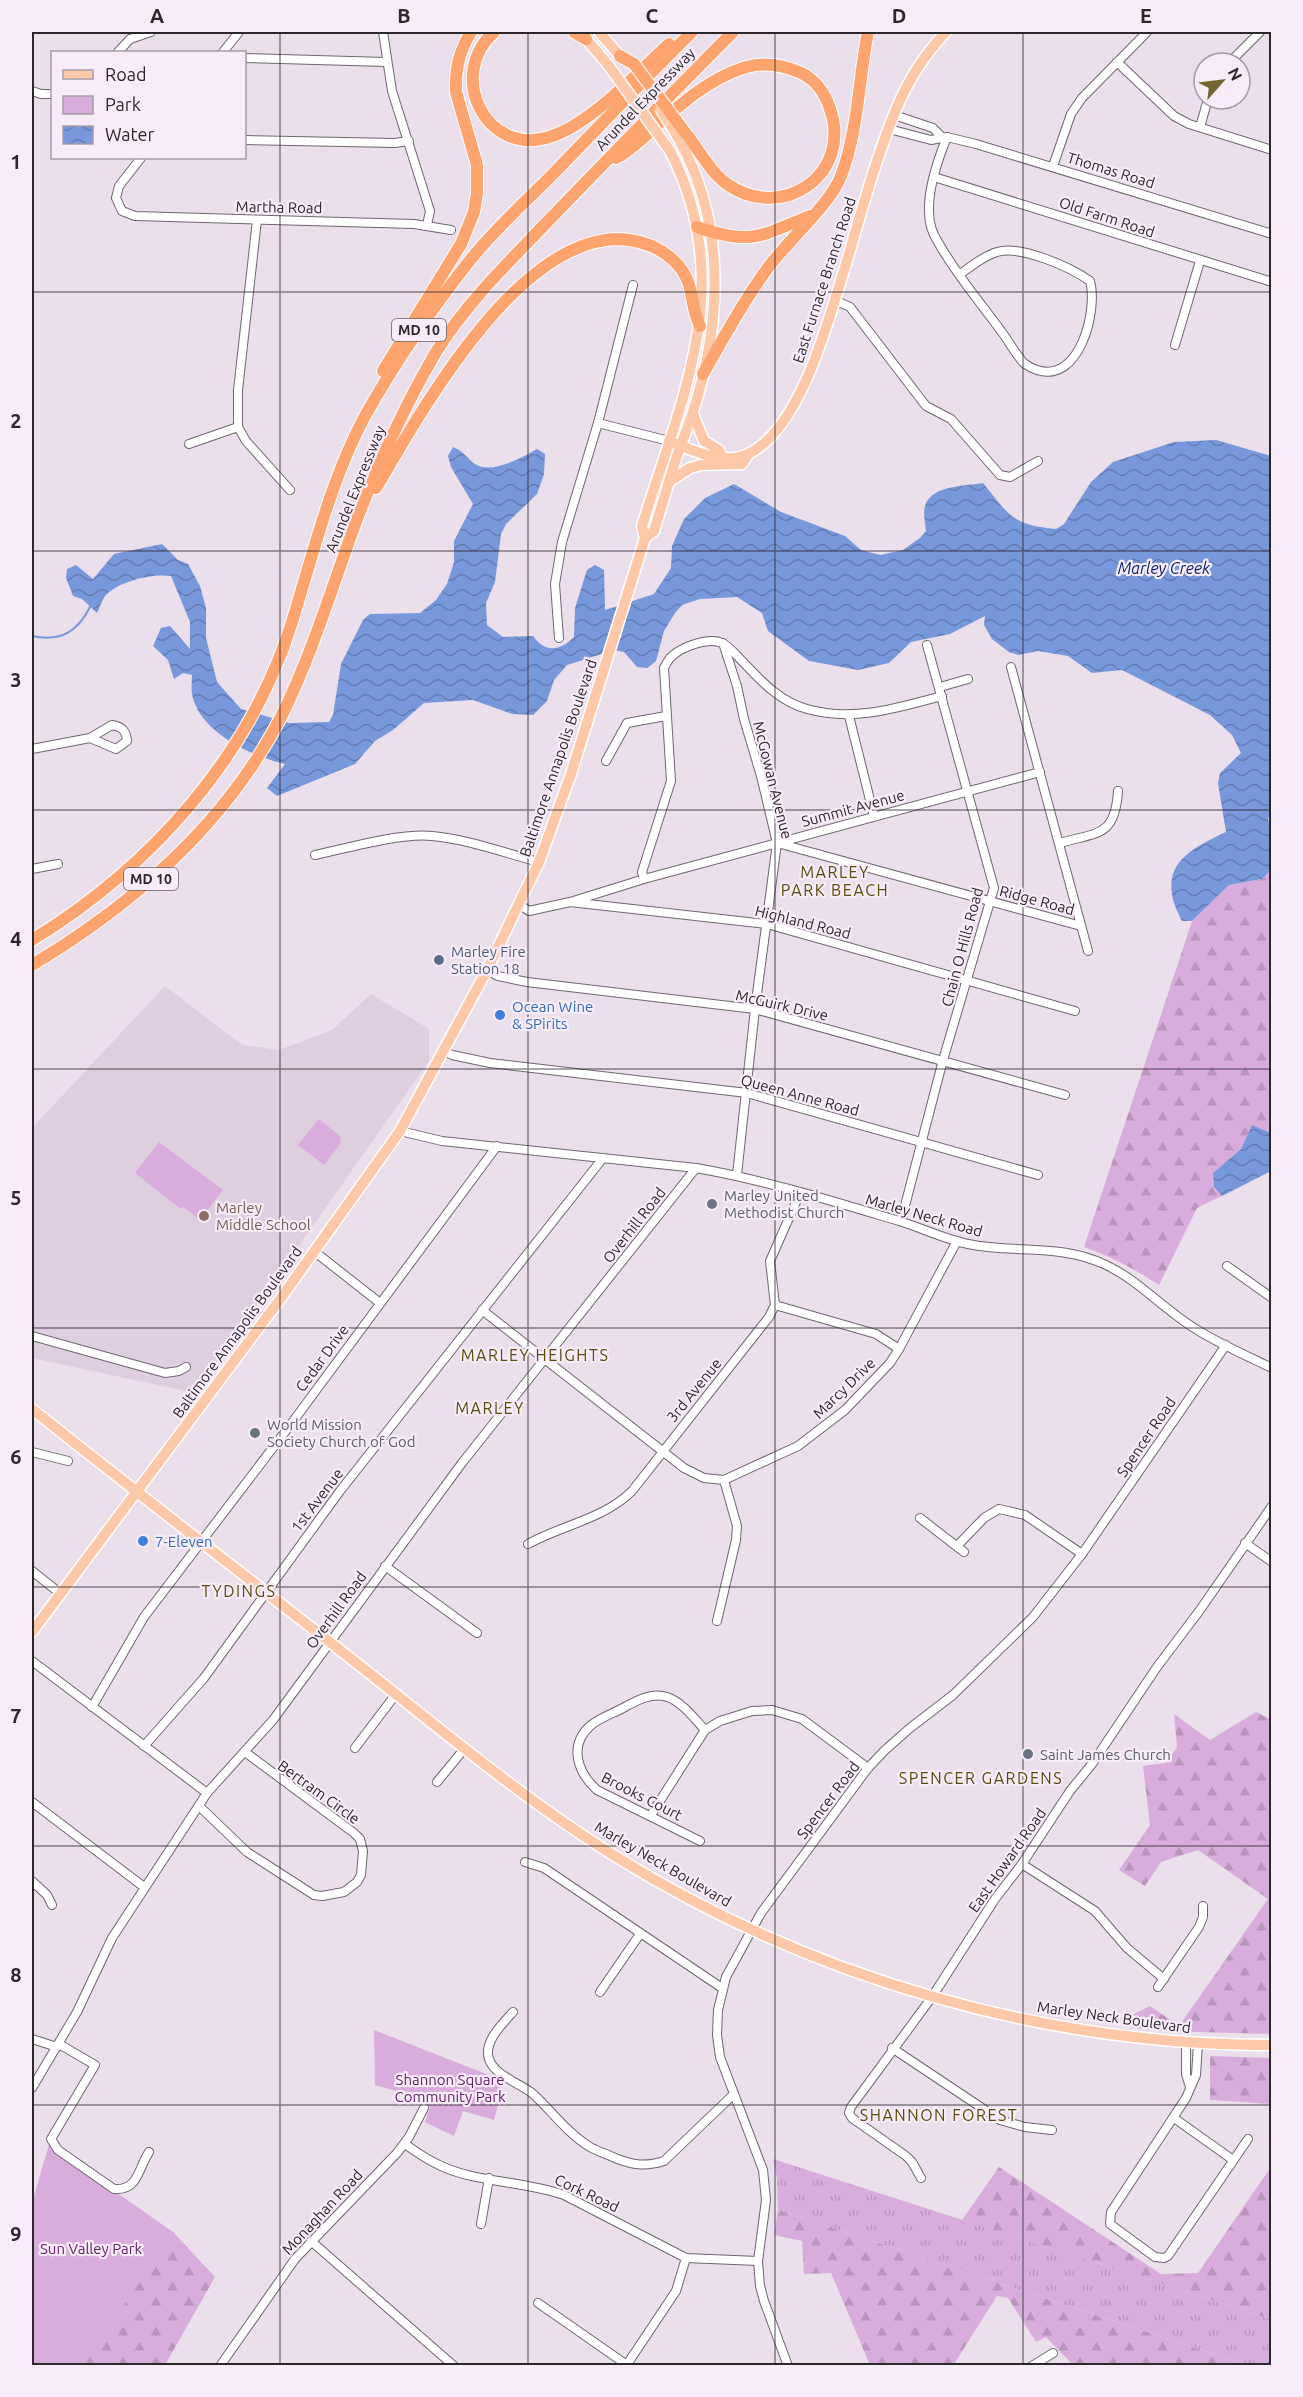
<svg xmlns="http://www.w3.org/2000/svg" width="1303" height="2397" font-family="Ubuntu,sans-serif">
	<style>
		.built { fill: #decedf }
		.grass { fill: url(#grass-tufts) }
		.forest { fill: url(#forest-firs) }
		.park { fill: #daacdd }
		.water { fill: url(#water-waves) }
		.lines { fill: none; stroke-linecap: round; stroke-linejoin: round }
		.stream { stroke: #7898dc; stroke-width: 2 }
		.minor-casing { stroke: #6f6670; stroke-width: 10 }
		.major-casing { stroke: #fff; stroke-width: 13 }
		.highway-casing { stroke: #fff; stroke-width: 14 }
		.minor { stroke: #fff; stroke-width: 8 }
		.major { stroke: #fec9a9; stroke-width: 10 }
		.highway { stroke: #fea56f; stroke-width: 12 }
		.major-bridge-casing { stroke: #fff; stroke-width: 13; stroke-linecap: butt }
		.highway-bridge-casing { stroke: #fff; stroke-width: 14; stroke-linecap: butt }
		.major-bridge { stroke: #fec9a9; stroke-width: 10 }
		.highway-bridge { stroke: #fea56f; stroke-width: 12 }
		.grid { fill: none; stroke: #2b272b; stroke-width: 1.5; stroke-opacity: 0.55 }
		.service-dot { fill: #5c6f8a; stroke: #f7ecf8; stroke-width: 2 }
		.shop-dot { fill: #3f7fe0; stroke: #f7ecf8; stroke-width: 2 }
		.worship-dot { fill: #6b7280; stroke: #f7ecf8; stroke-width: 2 }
		.education-dot { fill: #8d6e63; stroke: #f7ecf8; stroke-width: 2 }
		.labels { text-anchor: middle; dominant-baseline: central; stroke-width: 4.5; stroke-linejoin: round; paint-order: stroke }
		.shield { fill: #f7ecf8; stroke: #686268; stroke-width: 1.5 }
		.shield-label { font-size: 14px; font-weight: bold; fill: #2b272b }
		.street-label { font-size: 15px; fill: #2b272b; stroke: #f7ecf8 }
		.service-label { font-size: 15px; fill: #4e5e75; stroke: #f7ecf8; text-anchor: start }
		.shop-label { font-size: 15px; fill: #366cbe; stroke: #f7ecf8; text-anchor: start }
		.worship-label { font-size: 15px; fill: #5b616d; stroke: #f7ecf8; text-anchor: start }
		.education-label { font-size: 15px; fill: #785e54; stroke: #f7ecf8; text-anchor: start }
		.park-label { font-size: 15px; fill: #65216b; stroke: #f7ecf8 }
		.water-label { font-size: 16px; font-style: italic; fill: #082371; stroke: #f7ecf8 }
		.neighbourhood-label { font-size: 16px; letter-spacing: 1.5px; fill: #5b4b0b; stroke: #f7ecf8 }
		.neatline { fill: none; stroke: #2b272b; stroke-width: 2 }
		.grid-label { font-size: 20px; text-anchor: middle; font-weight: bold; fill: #2b272b }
	</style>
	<defs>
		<pattern id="grass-tufts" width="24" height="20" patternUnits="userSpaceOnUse" patternTransform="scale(1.5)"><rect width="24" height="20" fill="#daacdd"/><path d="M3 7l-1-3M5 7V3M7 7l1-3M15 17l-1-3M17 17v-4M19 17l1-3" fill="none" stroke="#bb94be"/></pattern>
		<pattern id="forest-firs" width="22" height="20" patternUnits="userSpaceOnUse" patternTransform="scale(1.5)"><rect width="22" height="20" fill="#daacdd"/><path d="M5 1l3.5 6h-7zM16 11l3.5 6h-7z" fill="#bb94be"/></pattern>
		<pattern id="water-waves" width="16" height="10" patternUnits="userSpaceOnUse" patternTransform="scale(1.5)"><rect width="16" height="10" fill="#7898dc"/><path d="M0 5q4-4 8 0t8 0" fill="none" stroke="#637cb3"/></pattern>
	</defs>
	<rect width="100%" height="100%" fill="#eadfeb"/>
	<polygon class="built" points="165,986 242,1045 279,1050 332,1030 371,994 429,1029 429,1061 195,1393 32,1358 32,1128"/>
	<polygon class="grass" points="773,2159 1271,2319 1271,2365 1247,2365 778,2210 777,2178"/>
	<g class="forest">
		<path d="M1271,870V1133L1252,1125L1241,1149L1213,1173L1214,1187L1222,1196L1197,1208L1159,1285C1135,1269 1112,1257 1084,1247L1192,921L1229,885L1262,879Z"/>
		<polygon points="1256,1712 1272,1720 1271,2034 1162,2031 1135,2028 1134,2014 1150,2006 1179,2026 1268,1899 1198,1850 1161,1862 1145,1886 1119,1870 1150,1825 1143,1766 1166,1763 1177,1747 1174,1714 1210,1740"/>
		<polygon points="1210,2056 1271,2058 1271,2104 1210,2100"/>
		<polygon points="49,2145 174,2233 215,2277 165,2365 66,2365 32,2204"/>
		<polygon points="999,2167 1161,2274 1198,2273 1271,2167 1271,2319 962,2220"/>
		<polygon points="778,2210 1247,2365 1073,2365 1046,2337 1036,2342 1008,2298 997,2296 954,2364 870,2365 831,2273 804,2274 802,2241 774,2235"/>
	</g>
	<g class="park">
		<polygon points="319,1119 340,1136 341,1143 324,1165 298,1145"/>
		<polygon points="159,1142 223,1190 200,1220 183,1207 181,1209 135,1173"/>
		<polygon points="374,2030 504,2081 494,2120 463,2111 454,2136 425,2122 430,2107 420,2101 421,2098 375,2085"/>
		<polygon points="49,2145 174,2233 82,2365 32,2366 32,2204"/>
	</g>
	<g class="water">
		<path d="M1216,440L1271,456L1272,809L1268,819L1271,830V870L1262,879L1229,885L1192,921H1182C1178,913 1173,903 1172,894C1166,858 1200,845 1226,832L1218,783L1220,773L1241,753L1232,735L1210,715L1122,670L1092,673L1068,656L1038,651L1018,655L1009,652L992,639L984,625L985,616L950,634L911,642L889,663L858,670L809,661L768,631L762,613L737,597L700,599L682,605L675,613L664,631L656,661L647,668L637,667L624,652L614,650L567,665L554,680L547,701L533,715L512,714L473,700L424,703L393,730L375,741L355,764L277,796L267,788L285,764C251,756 199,732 192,694C191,688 192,681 192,675L183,673L174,679L168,660L153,646L161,628L170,626L190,649V622L171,576C153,573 118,581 105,596C102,601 99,608 97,613L82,599L73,596L66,578L67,569L76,565L93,579L114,554L162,544L178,560L188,564L200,586L206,608V638L217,682L241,709L289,723L329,722L333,715L341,664L363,620L370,614L420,613L436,600L447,584L454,562V541L473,504L451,467L448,456L453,447C463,451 467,458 475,464C491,475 523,457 537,449L545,454L544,474L537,494L506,524L501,534L495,582L486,603L487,625L503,637L533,636C545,653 560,651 574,637L575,608L587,570L595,565L604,570L605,610L654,594L671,568L672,546L684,519L705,498L734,484L781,512L845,536L861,550L880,555L903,550L920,538L926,531C925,522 922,509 927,501C938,485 966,486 983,483C1010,516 1012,525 1056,529L1064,524L1091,482L1113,462L1174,442Z"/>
		<polygon points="1252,1125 1271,1133 1271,1171 1222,1196 1214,1187 1213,1173 1241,1149"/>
	</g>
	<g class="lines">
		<g class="stream">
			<path d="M32,636C61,642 78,632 91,605"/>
			<polyline points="1269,2363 1272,2356"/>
		</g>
		<defs>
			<g id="minor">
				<polyline points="383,32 392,91 430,211 427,225"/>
				<polyline points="118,52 130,39 151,32"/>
				<polyline points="223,52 239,32"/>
				<polyline points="244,58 386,62"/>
				<polyline points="1117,62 1174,116 1189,124 1272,150"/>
				<polyline points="1229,63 1260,32"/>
				<polyline points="32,91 41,94 52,94"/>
				<polyline points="894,115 933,128 942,137"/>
				<polyline points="1200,127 1208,99"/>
				<polyline points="889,129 931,140 947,137 976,144 1272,234"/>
				<path d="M947,137C938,159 928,187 929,212C929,222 932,233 938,242C955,273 980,302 1001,331C1009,341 1016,356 1025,364C1028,366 1034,369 1037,370C1080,384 1098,310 1090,281C1070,267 1021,245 997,252C983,256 972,266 960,274"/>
				<polyline points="244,140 395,143 409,141"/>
				<polyline points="141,158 119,186 116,198 122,211 135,216 414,224 451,230"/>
				<polyline points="1053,166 1071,114 1082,98 1147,32"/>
				<polyline points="934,177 1272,282"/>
				<polyline points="257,220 238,390 238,427 246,441 290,490"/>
				<polyline points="834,300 850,307 926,406 951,419 1000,475 1010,477 1038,461"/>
				<polyline points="1175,345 1200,261"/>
				<polyline points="598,423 669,441"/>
				<polyline points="189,444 238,427"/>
				<polyline points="559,638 555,584 562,542 598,423 633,285"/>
				<polyline points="723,643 737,686 744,719 761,776 777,843 755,1009 737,1175"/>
				<polyline points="1011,667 1088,951"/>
				<polyline points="940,687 968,679"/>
				<polyline points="849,716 874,816"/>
				<path d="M32,749L90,738L112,725C123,727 126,731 127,741L116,749L90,738"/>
				<polyline points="606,761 627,723 666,716"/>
				<path d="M1060,843C1098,832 1115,837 1118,791"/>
				<polyline points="781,844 1081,926"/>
				<path d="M315,855C348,848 399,833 432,836C467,839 505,853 539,862"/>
				<polyline points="32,869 58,864"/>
				<path d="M644,879L642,872L671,781L664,668C666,664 668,660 671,657C681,647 708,637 722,643C729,646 736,655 742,661C761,681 780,702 807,709C854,722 897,708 942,696"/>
				<polyline points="570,902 644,879 1040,772"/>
				<polyline points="520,905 529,911 570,902 767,924 1075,1011"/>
				<polyline points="487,970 498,976 527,982 755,1009 1065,1095"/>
				<polyline points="443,1050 452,1055 490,1063 747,1093 1038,1175"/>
				<path d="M400,1131L442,1141L696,1168C765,1180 832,1201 899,1221C922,1228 944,1239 968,1244C1017,1254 1059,1243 1106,1265C1140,1281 1166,1312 1199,1331C1222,1345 1247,1356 1272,1368"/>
				<polyline points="901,1221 943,1060 994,888 927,645"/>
				<polyline points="315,1252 380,1303"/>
				<polyline points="1227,1266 1272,1298"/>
				<polyline points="775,1305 876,1334 899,1349"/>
				<polyline points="482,1310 684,1468 704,1478 724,1480 798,1446 845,1410 890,1363 899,1349 957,1241"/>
				<polyline points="32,1336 165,1373 179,1371 186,1367"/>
				<polyline points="32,1452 68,1461"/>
				<polyline points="920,1518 964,1552"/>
				<polyline points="1245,1543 1272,1562"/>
				<path d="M528,1544C562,1525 604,1519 632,1491L769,1317L775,1305L770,1261L800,1193"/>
				<polyline points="957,1546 984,1518 999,1509 1025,1515 1082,1554"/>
				<polyline points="385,1566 477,1633"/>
				<polyline points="32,1571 61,1594"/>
				<polyline points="717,1621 736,1540 737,1526 724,1480"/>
				<polyline points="32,1661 207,1793"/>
				<polyline points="92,1707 144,1617 294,1420 497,1146"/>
				<polyline points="144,1746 204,1678 340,1491 603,1158"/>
				<polyline points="355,1748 396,1694"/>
				<polyline points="437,1782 465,1748"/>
				<polyline points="32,1802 144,1887"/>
				<polyline points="199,1806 247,1852 314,1895 322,1896 344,1892 357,1882 361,1875 363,1851 360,1839 354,1833 245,1752"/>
				<polyline points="651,1815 705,1730 720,1721 752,1711 772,1710 802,1719 868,1768"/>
				<path d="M700,1841L597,1790C578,1773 568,1746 590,1726C599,1718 612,1714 623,1708C636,1701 651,1692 667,1697C681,1701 695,1719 705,1730"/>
				<polyline points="525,1862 544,1868 722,1988"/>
				<polyline points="1022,1864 1095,1911 1127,1948 1164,1979"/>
				<polyline points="32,1881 47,1895 52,1905"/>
				<polyline points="1158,1987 1199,1927 1203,1917 1203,1906"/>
				<polyline points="600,1992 640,1934"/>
				<path d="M513,2012C503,2023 483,2042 489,2059C494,2075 519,2083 532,2093C551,2110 567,2133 590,2147C597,2151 607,2154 615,2158C633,2165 645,2167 664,2161L734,2094"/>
				<polyline points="32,2039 57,2047"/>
				<polyline points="1186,2043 1186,2074 1190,2087"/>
				<path d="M59,2044L95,2065L51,2139L58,2150L114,2189C138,2191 138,2169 149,2152"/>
				<polyline points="1198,2044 1196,2075 1186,2098 1111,2212 1110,2224 1155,2257 1164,2258 1168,2256 1248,2139"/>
				<polyline points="892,2048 1000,2120 1025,2127 1052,2130"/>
				<polyline points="32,2088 77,2012 112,1938 207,1793 273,1720 462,1463 696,1168"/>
				<polyline points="1174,2118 1233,2160"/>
				<path d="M405,2144C416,2152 428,2160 441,2166C478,2183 525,2181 564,2195L686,2258L758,2261"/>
				<polyline points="921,2178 912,2162 906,2156 852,2118 849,2113 851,2107 932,1997 995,1899 1022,1864 1070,1791 1092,1764 1157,1667 1200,1610 1272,1506"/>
				<polyline points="481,2224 489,2178"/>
				<polyline points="311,2241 454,2366"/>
				<polyline points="538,2303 627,2365"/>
				<polyline points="220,2366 295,2259 397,2153 409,2137 424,2108"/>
				<polyline points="626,2366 676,2291 686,2258"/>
				<polyline points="788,2366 764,2301 760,2286 758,2261 766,2200 763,2170 720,2057 717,2035 718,2010 726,1977 761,1913 868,1768 884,1751 910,1728 953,1695 1033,1617 1082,1554 1226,1345"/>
				<polyline points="1032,2366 1053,2353"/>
			</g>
			<g id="major">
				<polyline points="599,32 620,56"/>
				<polyline points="582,34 609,66"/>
				<polyline points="693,414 704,441 719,450 722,457"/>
				<path d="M669,441C690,450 726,466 748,454C802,428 829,317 846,264C861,213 875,161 895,112C907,82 924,55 946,32"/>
				<polyline points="670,481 690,468 701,465 742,464 748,455"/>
				<path d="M645,538L654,531C661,508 668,485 675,462C680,446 687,430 692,415C722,324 726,226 680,141"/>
				<path d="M32,1409C131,1488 231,1565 331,1643C425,1716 516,1795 618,1858C812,1978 1043,2045 1272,2045"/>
				<path d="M32,1632L281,1298L400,1131L487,970L539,862L571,774L645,538L642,526C682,397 738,283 670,151"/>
			</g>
			<g id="highway">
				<path d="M494,32C446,75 486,157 549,137C590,125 637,73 669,44"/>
				<polyline points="574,32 586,39"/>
				<path d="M616,158C631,150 643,138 655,127C682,103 710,78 746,67C764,62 782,65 799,72C815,79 825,93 830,109C853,174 782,223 727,184C711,173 699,150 687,135"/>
				<path d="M697,227C752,246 760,236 810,216"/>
				<path d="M383,371L461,244L474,212L477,193V165L456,92C455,69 459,52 471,32"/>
				<path d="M703,374C724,337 744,300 770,265C789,240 831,203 841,176C858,132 859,77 868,32"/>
				<path d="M376,488C422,410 516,239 619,239C638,240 658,246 673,260C697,282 688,303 700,326"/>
				<path d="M32,940C151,867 250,757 292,622C313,554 331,479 365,416C396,361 432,308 471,259C495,229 524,203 551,176C598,128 644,79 692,32"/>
				<path d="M32,965C134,904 227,823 282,715C313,652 333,584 357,519C379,462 405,405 436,352C466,303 510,261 549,220C610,157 671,94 733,32"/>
			</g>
		</defs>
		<use href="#minor" class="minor-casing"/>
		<use href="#major" class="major-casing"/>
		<use href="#highway" class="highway-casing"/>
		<use href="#minor" class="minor"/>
		<use href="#major" class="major"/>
		<use href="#highway" class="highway"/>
		<defs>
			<g id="major-bridge">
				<polyline points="609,66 670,151"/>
				<polyline points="660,108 680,141"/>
			</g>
			<polyline id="highway-bridge" points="620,56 634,64 687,135"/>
		</defs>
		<use href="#major-bridge" class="major-bridge-casing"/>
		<use href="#highway-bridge" class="highway-bridge-casing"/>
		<use href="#major-bridge" class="major-bridge"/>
		<use href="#highway-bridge" class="highway-bridge"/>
	</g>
	<path class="grid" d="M280,32V2366M528,32V2366M775,32V2366M1023,32V2366M32,292H1272M32,551H1272M32,810H1272M32,1069H1272M32,1328H1272M32,1587H1272M32,1846H1272M32,2105H1272"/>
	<circle class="service-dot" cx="439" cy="960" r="6"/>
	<g class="shop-dot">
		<circle cx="500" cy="1015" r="6"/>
		<circle cx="143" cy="1541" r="6"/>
	</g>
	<g class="worship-dot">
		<circle cx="712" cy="1204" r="6"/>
		<circle cx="255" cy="1433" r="6"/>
		<circle cx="1028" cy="1754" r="6"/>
	</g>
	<circle class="education-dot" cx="204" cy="1216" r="6"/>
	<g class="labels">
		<g class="shield">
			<rect x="392" y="319" width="54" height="22" rx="4.5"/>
			<rect x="124" y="868" width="54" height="22" rx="4.5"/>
		</g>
		<g class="shield-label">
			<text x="419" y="330">MD 10</text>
			<text x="151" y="879">MD 10</text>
		</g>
		<g class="street-label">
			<text transform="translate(645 99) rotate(-46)">Arundel Expressway</text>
			<text transform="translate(1111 170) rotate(17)">Thomas Road</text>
			<text transform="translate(279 207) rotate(1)">Martha Road</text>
			<text transform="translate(1107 217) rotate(18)">Old Farm Road</text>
			<text transform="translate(824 280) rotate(-72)">East Furnace Branch Road</text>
			<text transform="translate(355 489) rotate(-68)">Arundel Expressway</text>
			<text transform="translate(558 758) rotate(-71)">Baltimore Annapolis Boulevard</text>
			<text transform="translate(773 780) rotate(76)">McGowan Avenue</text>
			<text transform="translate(853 808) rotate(-15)">Summit Avenue</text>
			<text transform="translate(1037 900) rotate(15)">Ridge Road</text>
			<text transform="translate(803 922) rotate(14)">Highland Road</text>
			<text transform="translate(962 947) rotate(-75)">Chain O Hills Road</text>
			<text transform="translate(782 1005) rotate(13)">McGuirk Drive</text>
			<text transform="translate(800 1095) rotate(15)">Queen Anne Road</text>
			<text transform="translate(924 1215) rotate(16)">Marley Neck Road</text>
			<text transform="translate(634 1225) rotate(-52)">Overhill Road</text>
			<text transform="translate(237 1332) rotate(-54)">Baltimore Annapolis Boulevard</text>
			<text transform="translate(322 1358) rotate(-54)">Cedar Drive</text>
			<text transform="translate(844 1388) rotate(-44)">Marcy Drive</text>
			<text transform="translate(694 1390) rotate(-51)">3rd Avenue</text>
			<text transform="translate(1146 1437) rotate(-56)">Spencer Road</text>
			<text transform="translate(317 1500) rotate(-53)">1st Avenue</text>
			<text transform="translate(336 1610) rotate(-54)">Overhill Road</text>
			<text transform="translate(319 1792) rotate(36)">Bertram Circle</text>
			<text transform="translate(642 1796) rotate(27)">Brooks Court</text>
			<text transform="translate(828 1800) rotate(-53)">Spencer Road</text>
			<text transform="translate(1007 1860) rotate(-55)">East Howard Road</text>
			<text transform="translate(663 1864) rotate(30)">Marley Neck Boulevard</text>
			<text transform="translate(1114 2017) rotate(8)">Marley Neck Boulevard</text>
			<text transform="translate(587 2193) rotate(25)">Cork Road</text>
			<text transform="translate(322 2212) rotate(-47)">Monaghan Road</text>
		</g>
		<g class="service-label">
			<text x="451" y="951">Marley Fire<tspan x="451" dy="17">Station 18</tspan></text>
		</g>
		<g class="shop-label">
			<text x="512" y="1006">Ocean Wine<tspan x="512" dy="17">&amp; SPirits</tspan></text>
			<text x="155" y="1541">7-Eleven</text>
		</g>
		<g class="worship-label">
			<text x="724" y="1195">Marley United<tspan x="724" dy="17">Methodist Church</tspan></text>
			<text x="267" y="1424">World Mission<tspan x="267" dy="17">Society Church of God</tspan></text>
			<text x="1040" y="1754">Saint James Church</text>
		</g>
		<g class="education-label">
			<text x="216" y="1207">Marley<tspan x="216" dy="17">Middle School</tspan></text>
		</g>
		<g class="park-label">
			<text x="450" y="2079">Shannon Square<tspan x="450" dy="17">Community Park</tspan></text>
			<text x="91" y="2248">Sun Valley Park</text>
		</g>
		<g class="water-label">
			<text x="1164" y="568">Marley Creek</text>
		</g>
		<g class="neighbourhood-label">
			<text x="835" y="872">MARLEY<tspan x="835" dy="18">PARK BEACH</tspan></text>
			<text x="535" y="1355">MARLEY HEIGHTS</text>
			<text x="490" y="1408">MARLEY</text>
			<text x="239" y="1591">TYDINGS</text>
			<text x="981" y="1778">SPENCER GARDENS</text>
			<text x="939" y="2115">SHANNON FOREST</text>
		</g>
	</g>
	<rect width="1303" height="2397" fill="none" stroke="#f7ecf8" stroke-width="66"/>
	<rect x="51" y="51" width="195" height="108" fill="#f7ecf8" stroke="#a59da6" stroke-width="1.5"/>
	<rect x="63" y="70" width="30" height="9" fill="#fec9a9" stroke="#a59da6" stroke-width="1.5"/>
	<text x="105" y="81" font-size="18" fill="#2b272b">Road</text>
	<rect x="63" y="96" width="30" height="18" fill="#daacdd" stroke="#a59da6" stroke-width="1.5"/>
	<text x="105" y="111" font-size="18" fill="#2b272b">Park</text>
	<rect x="63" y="126" width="30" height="18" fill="url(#water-waves)" stroke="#a59da6" stroke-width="1.5"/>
	<text x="105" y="141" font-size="18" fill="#2b272b">Water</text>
	<g transform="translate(1222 81) rotate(62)"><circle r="28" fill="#f7ecf8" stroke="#a59da6" stroke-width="1.5"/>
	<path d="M0-4.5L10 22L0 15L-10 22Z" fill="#736432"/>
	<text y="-9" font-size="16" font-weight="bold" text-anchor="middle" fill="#2b272b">N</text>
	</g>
	<rect x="33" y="33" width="1237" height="2331" class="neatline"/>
	<g class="grid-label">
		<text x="157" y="23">A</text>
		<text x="404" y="23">B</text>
		<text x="652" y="23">C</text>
		<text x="899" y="23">D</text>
		<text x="1146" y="23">E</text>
		<text x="16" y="169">1</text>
		<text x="16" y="428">2</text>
		<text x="16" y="687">3</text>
		<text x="16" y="946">4</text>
		<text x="16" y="1205">5</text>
		<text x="16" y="1464">6</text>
		<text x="16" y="1723">7</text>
		<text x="16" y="1982">8</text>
		<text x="16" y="2241">9</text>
	</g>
</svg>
